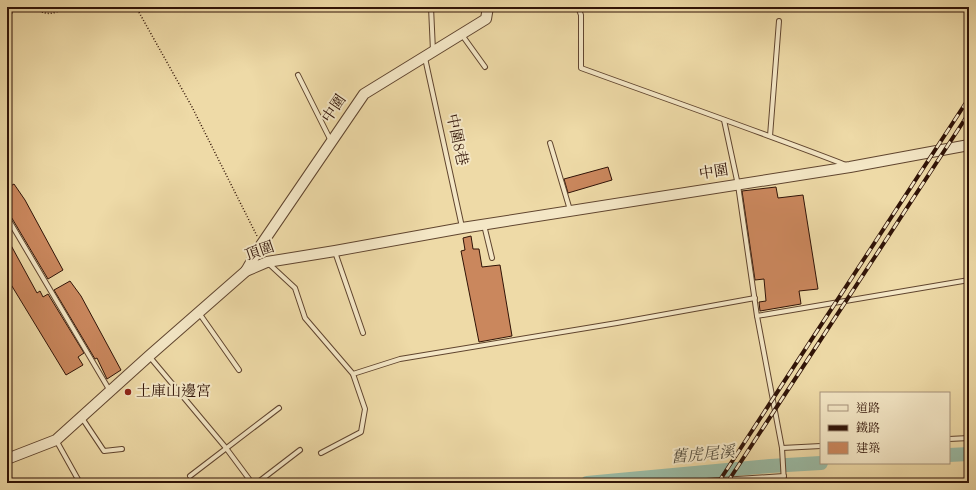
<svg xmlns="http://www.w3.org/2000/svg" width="976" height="490" font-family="'Sorts Mill Goudy','Noto Serif TC',serif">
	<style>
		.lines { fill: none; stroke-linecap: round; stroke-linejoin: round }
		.stream { stroke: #707866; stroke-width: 2.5 }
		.river { stroke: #9abba5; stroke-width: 14 }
		.building { fill: #ca875d; stroke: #301307 }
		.service-casing { stroke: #60452f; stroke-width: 6 }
		.tertiary-casing { stroke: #60452f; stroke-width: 12 }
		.path { stroke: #301307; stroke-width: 1.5; stroke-dasharray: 1 2; stroke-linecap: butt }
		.service { stroke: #f4e7c6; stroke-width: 4 }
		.tertiary { stroke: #f4e7c6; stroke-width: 10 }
		.rail-casing { stroke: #301307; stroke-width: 4 }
		.rail { stroke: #f4e7c6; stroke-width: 2.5; stroke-dasharray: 8; stroke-linecap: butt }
		.poi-dot { fill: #8f2418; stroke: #f4e7c6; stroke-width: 1.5 }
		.labels { text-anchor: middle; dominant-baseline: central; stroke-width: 4; stroke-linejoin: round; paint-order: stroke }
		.street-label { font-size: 15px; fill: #301307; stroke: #f4e7c6 }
		.poi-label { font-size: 15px; fill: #301307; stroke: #f4e7c6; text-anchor: start }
		.water-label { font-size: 16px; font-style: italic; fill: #554e3e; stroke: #f4e7c6 }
	</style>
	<rect width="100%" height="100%" fill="#eedaa7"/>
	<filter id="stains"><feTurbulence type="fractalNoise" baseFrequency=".005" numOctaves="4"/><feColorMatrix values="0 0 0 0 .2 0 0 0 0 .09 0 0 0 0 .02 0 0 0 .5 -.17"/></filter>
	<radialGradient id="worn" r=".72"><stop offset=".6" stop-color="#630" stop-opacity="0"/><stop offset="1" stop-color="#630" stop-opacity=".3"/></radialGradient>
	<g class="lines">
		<g class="stream">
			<polyline points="770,466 770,470"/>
			<polyline points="772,483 772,482"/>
		</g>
		<g class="river">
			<polyline points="949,455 969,454"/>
			<polyline points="587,483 770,466 821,463"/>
		</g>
	</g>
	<g class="building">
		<polygon points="608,167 612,180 568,193 564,179"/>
		<polygon points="14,184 25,200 63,270 48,279 10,215 7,213 7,188"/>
		<polygon points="776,187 778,198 803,195 818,289 799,291 801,304 760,311 759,302 766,301 764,279 755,280 742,191"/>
		<polygon points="471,236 473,249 479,249 482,267 500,265 512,336 479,342 461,251 465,250 463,238"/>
		<polygon points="7,238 37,293 40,291 43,297 48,294 84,353 78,357 83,365 66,375 7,278"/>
		<polygon points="70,281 81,296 121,370 107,379 97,358 95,359 54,290"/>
	</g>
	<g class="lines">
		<defs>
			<g id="service">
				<polyline points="431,7 433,51"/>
				<path d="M578,7L581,15V68C669,100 758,131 846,165"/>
				<polyline points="462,35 485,67"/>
				<polyline points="425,58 462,227"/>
				<polyline points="298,75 331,141"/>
				<polyline points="724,120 738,185 757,316"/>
				<polyline points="770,136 779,21"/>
				<polyline points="550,143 570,210"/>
				<polyline points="7,217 110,391"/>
				<polyline points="484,225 492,258"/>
				<polyline points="335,252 363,333"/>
				<polyline points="268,263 295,288 305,318 353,374 365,409 361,432 321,453"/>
				<polyline points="199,313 239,370"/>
				<polyline points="149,356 226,448 252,483"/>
				<polyline points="353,374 400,359 617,323 755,298"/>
				<polyline points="82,418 104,451 122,449"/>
				<polyline points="949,439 969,438"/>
				<polyline points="56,440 80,483"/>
				<polyline points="782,448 821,446"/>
				<polyline points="190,476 279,408"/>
				<polyline points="257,483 300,450"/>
				<polyline points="675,483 784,476"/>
				<polyline points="784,483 782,448 757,316 969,280"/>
			</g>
			<g id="tertiary">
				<polyline points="246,271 261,245 364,94 486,19 488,7"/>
				<polyline points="7,459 56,440 149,356 246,271 267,262 335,251 462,228 850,167 969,145"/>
			</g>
		</defs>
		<use href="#service" class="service-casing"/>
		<use href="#tertiary" class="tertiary-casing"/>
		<g class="path">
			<path d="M31,7C46,15 51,16 66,7"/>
			<polyline points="136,7 192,107 257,236"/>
			<polyline points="7,17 19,7"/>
		</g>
		<use href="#service" class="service"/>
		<use href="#tertiary" class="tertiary"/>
		<defs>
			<g id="rail">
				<polyline points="718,483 969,98"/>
				<polyline points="727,483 969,113"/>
			</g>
		</defs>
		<use href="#rail" class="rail-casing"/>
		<use href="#rail" class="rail"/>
	</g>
	<circle class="poi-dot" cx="128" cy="392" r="4"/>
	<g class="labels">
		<g class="street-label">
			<text transform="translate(335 109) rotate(-56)">中圍</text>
			<text transform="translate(456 140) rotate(78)">中圍8巷</text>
			<text transform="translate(714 173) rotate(-9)">中圍</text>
			<text transform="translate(260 252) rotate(-19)">頂圍</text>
		</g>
		<g class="poi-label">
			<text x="136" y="392">土庫山邊宮</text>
		</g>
		<g class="water-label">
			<text transform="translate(703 456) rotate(-5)">舊虎尾溪</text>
		</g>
	</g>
	<rect width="976" height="490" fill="none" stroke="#eedaa7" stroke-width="24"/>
	<rect x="8" y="8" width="960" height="474" fill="none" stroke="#301307" stroke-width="2"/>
	<rect x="12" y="12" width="952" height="466" fill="none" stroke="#301307"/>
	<rect x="820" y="392" width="130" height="72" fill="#f4e7c6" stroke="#a6927a"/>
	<rect x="828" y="405" width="20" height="6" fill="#f4e7c6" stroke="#a6927a"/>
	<text x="856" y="412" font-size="12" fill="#301307">道路</text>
	<rect x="828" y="425" width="20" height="6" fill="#301307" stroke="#a6927a"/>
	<text x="856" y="432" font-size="12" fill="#301307">鐵路</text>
	<rect x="828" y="442" width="20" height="12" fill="#ca875d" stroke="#a6927a"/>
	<text x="856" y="452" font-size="12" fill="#301307">建築</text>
	<rect width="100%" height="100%" filter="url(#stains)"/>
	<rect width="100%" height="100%" fill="url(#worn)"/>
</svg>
